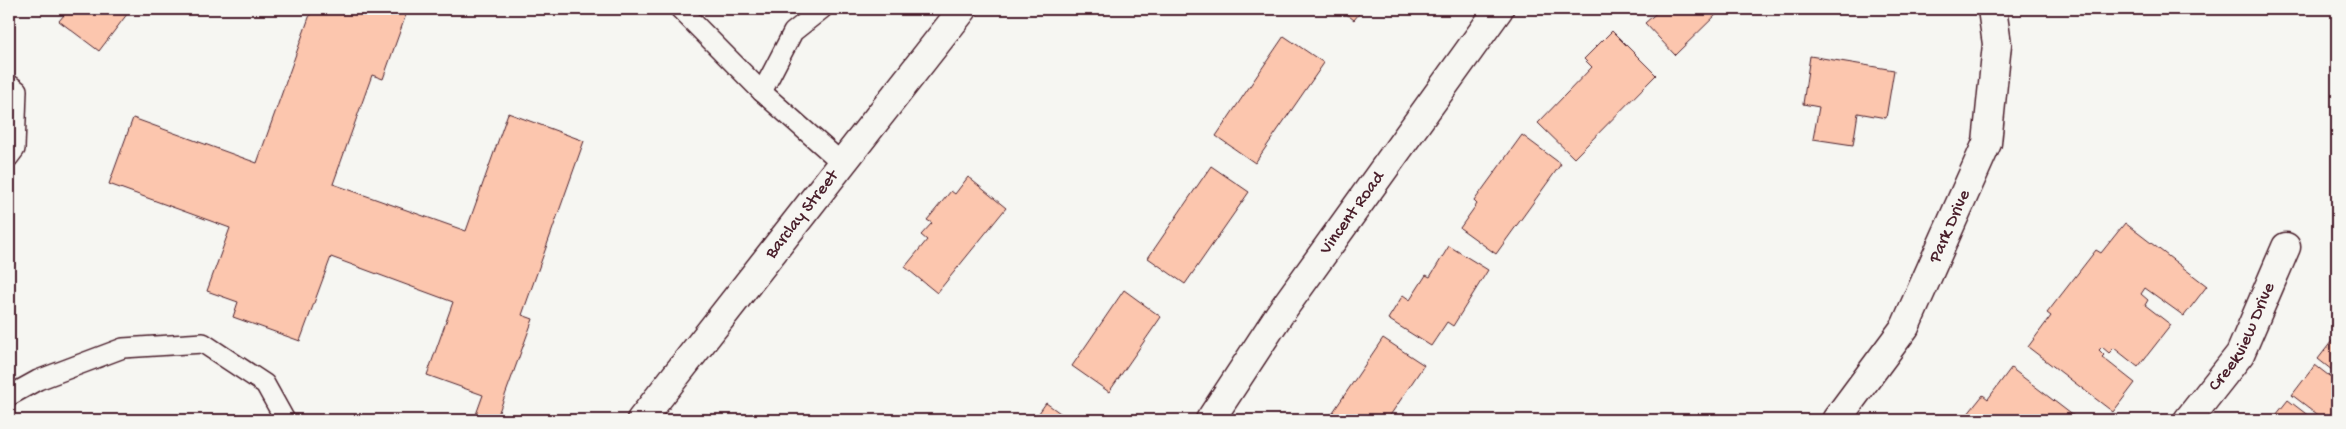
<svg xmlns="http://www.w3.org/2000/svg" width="2346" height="429" font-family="'Gochi Hand',sans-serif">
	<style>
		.building { fill: #fcc6ae; stroke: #4a1f2b }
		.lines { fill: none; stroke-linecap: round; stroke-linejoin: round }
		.lane-casing { stroke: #4a1f2b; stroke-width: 22 }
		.street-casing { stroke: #4a1f2b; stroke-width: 31 }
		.lane { stroke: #f6f6f2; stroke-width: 19 }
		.street { stroke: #f6f6f2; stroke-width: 28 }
		.labels { text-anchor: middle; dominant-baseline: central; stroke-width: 4.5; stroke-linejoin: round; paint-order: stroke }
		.street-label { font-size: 18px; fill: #4a1f2b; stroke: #f6f6f2 }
	</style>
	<rect width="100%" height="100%" fill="#f6f6f2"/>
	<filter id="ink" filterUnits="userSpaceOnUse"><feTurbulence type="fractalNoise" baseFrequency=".02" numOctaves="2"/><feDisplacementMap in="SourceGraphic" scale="10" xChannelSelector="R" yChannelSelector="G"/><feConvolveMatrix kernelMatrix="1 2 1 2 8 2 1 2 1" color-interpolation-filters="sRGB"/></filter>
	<g filter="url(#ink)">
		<g class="building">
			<polygon points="69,9 131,9 99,51 59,21"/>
			<polygon points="312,9 408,9 383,79 372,75 333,184 466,231 508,113 584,141 522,315 533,319 496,420 474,420 483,395 427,375 453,302 331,257 300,341 233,317 238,302 207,291 230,228 109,184 133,118 257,163"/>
			<polygon points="1340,9 1363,9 1354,20"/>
			<polygon points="1661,9 1722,9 1675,55 1645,23"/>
			<polygon points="1612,31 1656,75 1574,158 1538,123 1592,67 1584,59"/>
			<polygon points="1284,36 1324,63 1255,163 1216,136"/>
			<polygon points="1810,56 1894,70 1886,118 1858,113 1853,145 1813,139 1819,107 1803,104"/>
			<polygon points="1522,135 1561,164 1496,254 1460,228 1477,204 1474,201"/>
			<polygon points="1211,166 1249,192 1185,284 1148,258"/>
			<polygon points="968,177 1006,208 937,293 905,267 927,240 921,235 932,223 927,220 951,191 955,194"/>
			<polygon points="2125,223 2207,286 2184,316 2145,288 2141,294 2148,300 2145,305 2171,325 2138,367 2114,348 2109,353 2102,347 2099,350 2104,355 2102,357 2135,383 2113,412 2028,347 2051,316 2047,313 2096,250 2101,253"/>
			<polygon points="1449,246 1488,270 1453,326 1447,322 1431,346 1388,319 1403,295 1410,300 1426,275 1430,277"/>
			<polygon points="1124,290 1161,317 1109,392 1072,366"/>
			<polygon points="2335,337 2337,339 2337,374 2318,359"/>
			<polygon points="1383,338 1424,365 1387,420 1333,420 1329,418"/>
			<polygon points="2315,365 2337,382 2337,420 2325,420 2292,395"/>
			<polygon points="2011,368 2079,420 1963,420 1983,395 1988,399"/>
			<polygon points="2288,400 2314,420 2272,420"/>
			<polygon points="1046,403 1070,420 1034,420"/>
		</g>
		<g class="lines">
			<defs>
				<g id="lane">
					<polyline points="680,9 762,92 842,163"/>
					<polyline points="9,84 17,90 15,149 9,157"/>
					<polyline points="762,92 793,32 822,9"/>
					<polyline points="9,396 38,380 123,348 203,343 265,384 285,420"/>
				</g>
				<g id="street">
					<path id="s1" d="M641,420L963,9"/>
					<path id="s2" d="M1210,420L1281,312L1499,9"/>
					<path id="s3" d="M1836,420L1905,327L1987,143L1997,44L1992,9"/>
					<path id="s4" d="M2188,420L2240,354L2286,247"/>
				</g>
			</defs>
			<use href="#lane" class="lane-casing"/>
			<use href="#street" class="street-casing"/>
			<use href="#lane" class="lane"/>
			<use href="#street" class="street"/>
		</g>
	</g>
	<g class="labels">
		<g class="street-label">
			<text stroke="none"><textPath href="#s2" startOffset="251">Vincent Road</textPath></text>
			<text stroke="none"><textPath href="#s1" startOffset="261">Barclay Street</textPath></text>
			<text stroke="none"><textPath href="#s3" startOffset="226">Park Drive</textPath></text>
			<text stroke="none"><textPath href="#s4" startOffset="100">Creekview Drive</textPath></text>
		</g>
	</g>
	<rect width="2346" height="429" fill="none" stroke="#f6f6f2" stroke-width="30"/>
	<rect x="15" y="15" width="2316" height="399" fill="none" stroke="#4a1f2b" stroke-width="2" filter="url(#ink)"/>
</svg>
